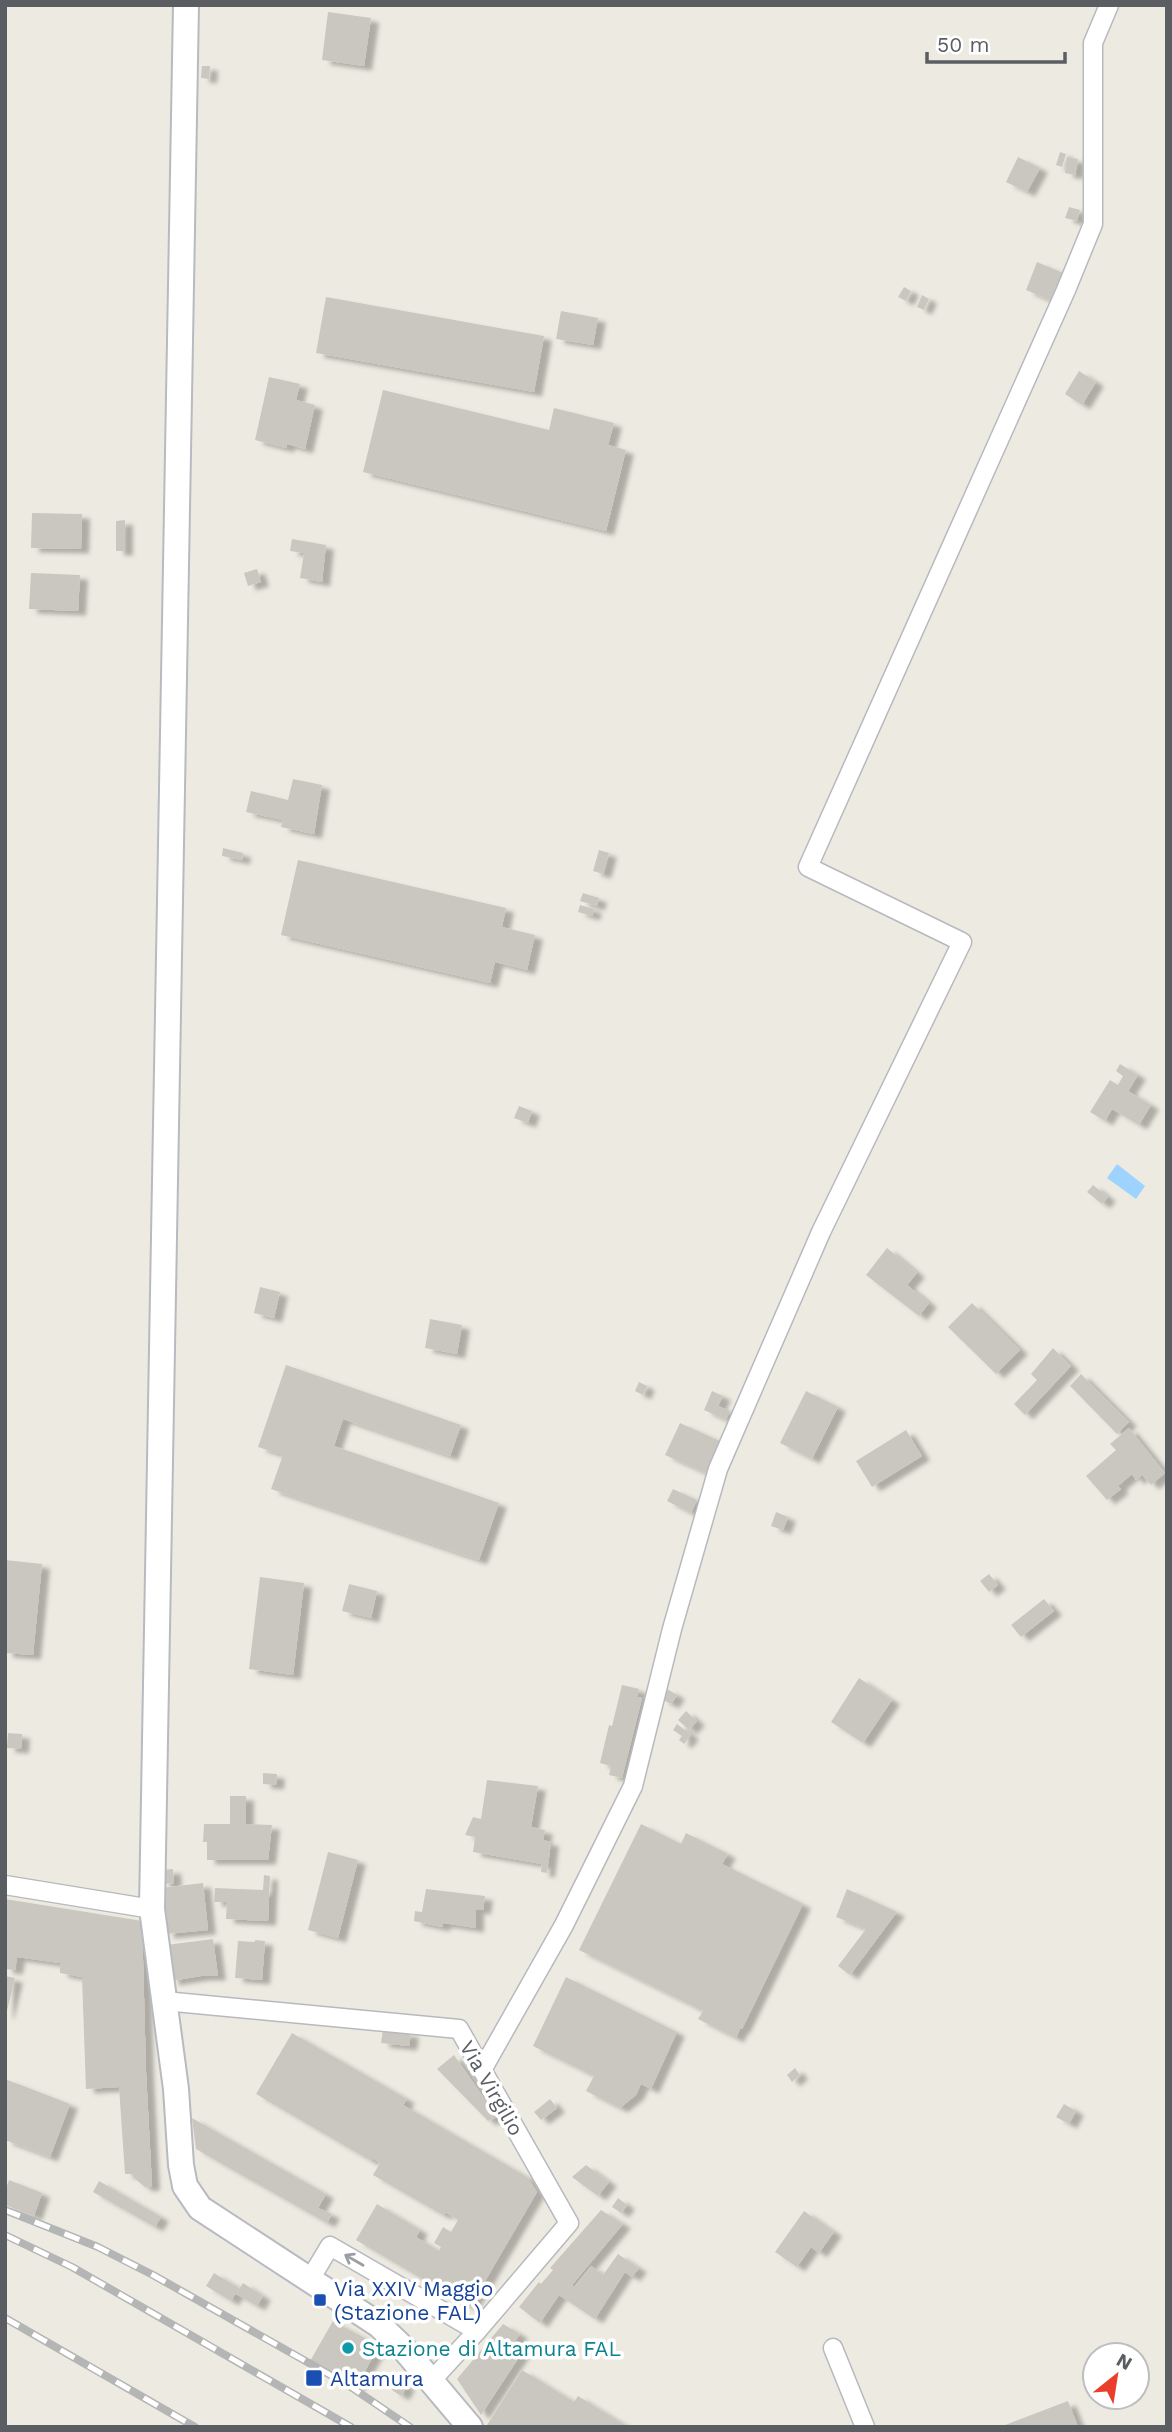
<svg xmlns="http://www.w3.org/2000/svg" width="1172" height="2432" font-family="'Work Sans',sans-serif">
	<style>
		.water { fill: #9fd3ff }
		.building { fill: #cac7c0; filter: url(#shadow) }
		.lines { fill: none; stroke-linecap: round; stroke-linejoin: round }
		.street-casing { stroke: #b7b9be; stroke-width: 21 }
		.secondary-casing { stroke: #b7bac0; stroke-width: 28 }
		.street { stroke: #fff; stroke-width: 18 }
		.secondary { stroke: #fff; stroke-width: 24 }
		.rail-casing { stroke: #b4b5b5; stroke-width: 8 }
		.rail { stroke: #fff; stroke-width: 5; stroke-dasharray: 16; stroke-linecap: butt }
		.oneway { stroke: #9c9ea1 }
		.transit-dot { fill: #1a4fb4; stroke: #fff; stroke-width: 2.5 }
		.culture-dot { fill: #0f9aa8; stroke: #fff; stroke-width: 2.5 }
		.labels { text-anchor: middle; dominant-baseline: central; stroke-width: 7; stroke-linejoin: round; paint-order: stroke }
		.street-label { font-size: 21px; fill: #5a5d62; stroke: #fff }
		.transit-label { font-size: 21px; fill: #164399; stroke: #fff; text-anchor: start }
		.culture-label { font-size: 21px; fill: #0d838f; stroke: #fff; text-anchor: start }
	</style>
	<defs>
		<filter id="shadow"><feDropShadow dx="8" dy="4.5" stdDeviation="2" flood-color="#0004"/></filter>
	</defs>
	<rect width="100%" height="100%" fill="#edebe1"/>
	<polygon class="water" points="1117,1164 1145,1186 1136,1199 1107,1178"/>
	<g class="building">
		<polygon points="328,12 371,18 364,66 322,60"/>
		<polygon points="202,66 210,66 209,79 201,78"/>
		<polygon points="1060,152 1066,154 1062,167 1056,165"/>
		<polygon points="1018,157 1040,168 1027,192 1006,182"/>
		<polygon points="1067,157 1078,159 1075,175 1065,173"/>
		<polygon points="1069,207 1080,210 1077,221 1065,218"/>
		<polygon points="1037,262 1063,273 1052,301 1026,290"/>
		<polygon points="904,287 911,291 906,301 898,297"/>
		<polygon points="922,295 929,299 924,310 917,307"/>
		<polygon points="326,297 544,336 534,392 316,353"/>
		<polygon points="561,311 598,318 593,345 556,339"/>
		<polygon points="1079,371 1096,382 1082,405 1065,394"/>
		<polygon points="269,377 300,384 296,400 315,405 305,449 287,444 286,448 255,440"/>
		<polygon points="383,390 549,430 554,408 614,423 608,445 626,450 606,531 363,472"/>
		<polygon points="32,513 82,514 81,549 31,548"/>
		<polygon points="125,520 125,551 116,551 116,521"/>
		<polygon points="292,539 326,545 322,582 300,578 304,553 290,551"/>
		<polygon points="257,569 261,582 248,586 244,573"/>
		<polygon points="31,573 80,575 78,611 29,609"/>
		<polygon points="293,779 322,785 314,834 281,827 283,820 246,812 251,791 288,800"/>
		<polygon points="223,848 243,853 242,860 222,856"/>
		<polygon points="599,850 609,853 603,874 593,871"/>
		<polygon points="298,860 506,908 502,927 535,935 527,970 495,962 490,983 281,935"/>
		<polygon points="583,893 599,898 597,906 580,901"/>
		<polygon points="580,905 594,909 592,916 578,912"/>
		<polygon points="1120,1064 1138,1075 1128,1091 1151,1105 1139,1125 1112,1109 1105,1121 1090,1112 1110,1080 1118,1085 1123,1076 1116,1071"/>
		<polygon points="519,1106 532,1111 528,1123 514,1118"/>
		<polygon points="1093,1185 1108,1197 1102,1204 1087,1192"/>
		<polygon points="887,1248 917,1273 907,1285 929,1303 919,1316 866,1275"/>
		<polygon points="260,1287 280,1292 274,1318 254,1313"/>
		<polygon points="972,1303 1020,1350 996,1374 948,1327"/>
		<polygon points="430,1319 462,1325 457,1354 425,1348"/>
		<polygon points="1053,1348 1071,1366 1025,1415 1014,1404 1037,1380 1031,1374"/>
		<polygon points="286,1365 461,1425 450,1456 343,1419 334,1446 499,1503 479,1560 271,1489 283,1455 258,1447"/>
		<polygon points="1081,1374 1129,1422 1117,1434 1070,1386"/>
		<polygon points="639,1382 647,1386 643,1395 635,1391"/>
		<polygon points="712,1391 723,1396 718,1406 730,1411 726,1420 704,1410"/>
		<polygon points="806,1391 838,1407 812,1459 780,1443"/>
		<polygon points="680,1423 722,1442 708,1474 665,1455"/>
		<polygon points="1129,1428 1165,1473 1151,1485 1142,1475 1136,1480 1132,1474 1118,1486 1121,1489 1107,1500 1086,1476 1116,1450 1110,1444"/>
		<polygon points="906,1430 922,1456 872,1487 856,1461"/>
		<polygon points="673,1489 697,1500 691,1513 667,1501"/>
		<polygon points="776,1512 788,1517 783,1530 771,1526"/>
		<polygon points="5,1560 42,1564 33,1655 5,1653"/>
		<polygon points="989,1574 998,1585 989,1592 980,1581"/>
		<polygon points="260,1577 304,1583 293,1675 249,1669"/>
		<polygon points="349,1584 377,1591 371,1618 342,1611"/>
		<polygon points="1044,1599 1054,1611 1021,1637 1011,1625"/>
		<polygon points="859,1678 892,1700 863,1743 831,1722"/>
		<polygon points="622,1685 639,1689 637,1697 642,1698 622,1778 609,1775 611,1766 600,1763 609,1725 612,1726"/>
		<polygon points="667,1689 677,1695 671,1704 661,1699"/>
		<polygon points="686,1711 697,1721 689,1730 678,1720"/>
		<polygon points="677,1724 691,1735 684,1744 679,1740 682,1736 673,1730"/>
		<polygon points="8,1733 22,1734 21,1749 7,1748"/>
		<polygon points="263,1773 277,1774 276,1785 263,1784"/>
		<polygon points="487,1780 538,1786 531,1827 545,1830 543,1840 551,1842 547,1873 541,1872 542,1864 473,1852 475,1837 465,1835 473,1817 481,1819"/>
		<polygon points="230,1796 246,1796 246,1824 272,1825 268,1860 207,1860 207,1842 203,1842 204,1824 230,1824"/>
		<polygon points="641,1824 681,1844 686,1833 728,1854 722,1864 803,1904 742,2029 740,2029 736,2038 698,2019 703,2011 579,1950"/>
		<polygon points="328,1852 358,1860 338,1938 308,1930"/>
		<polygon points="173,1869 174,1883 162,1884 161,1870"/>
		<polygon points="264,1875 270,1876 268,1921 226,1919 227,1902 214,1902 215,1888 263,1890"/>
		<polygon points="203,1883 208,1930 166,1934 161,1888"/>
		<polygon points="426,1889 485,1896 483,1910 476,1909 476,1928 443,1923 442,1927 414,1921 415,1911 422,1912"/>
		<polygon points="847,1889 897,1912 850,1975 838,1966 866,1929 836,1917"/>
		<polygon points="5,1899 142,1921 146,2072 152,2186 145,2187 134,2178 133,2174 125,2174 119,2087 86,2089 82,1977 60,1973 60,1963 17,1957 15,1970 5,1969"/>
		<polygon points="213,1939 218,1976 201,1976 171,1981 166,1945"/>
		<polygon points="255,1940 265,1941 262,1980 235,1978 238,1941 255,1942"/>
		<polygon points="5,1976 15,1978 6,2015 5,2015"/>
		<polygon points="566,1977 677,2032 651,2089 641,2084 636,2095 620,2108 586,2091 594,2076 533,2046"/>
		<polygon points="383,2030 411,2033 409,2046 381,2043"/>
		<polygon points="292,2033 407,2099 403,2105 527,2177 537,2192 470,2307 356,2240 377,2204 420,2230 416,2237 439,2251 441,2247 434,2243 443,2227 451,2232 458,2220 445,2212 443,2215 373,2175 380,2163 373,2158 371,2161 256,2094"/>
		<polygon points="454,2055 497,2117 488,2121 437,2069"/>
		<polygon points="795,2068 800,2075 792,2082 787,2075"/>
		<polygon points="5,2079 70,2104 50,2157 5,2140"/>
		<polygon points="550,2099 557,2108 541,2120 534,2112"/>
		<polygon points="1064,2104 1076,2111 1069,2124 1056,2117"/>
		<polygon points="192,2118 326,2194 318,2208 332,2214 327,2223 196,2149"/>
		<polygon points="586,2165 609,2182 598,2196 572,2177"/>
		<polygon points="9,2180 42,2193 34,2216 5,2205 5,2191"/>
		<polygon points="99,2181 161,2217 155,2227 93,2192"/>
		<polygon points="618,2198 627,2205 621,2213 612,2207"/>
		<polygon points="601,2210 623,2224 572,2285 574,2287 591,2266 603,2275 618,2254 639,2268 632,2277 625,2272 595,2319 559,2295 540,2323 519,2307 539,2282 541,2284 553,2270 550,2268"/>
		<polygon points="804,2211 834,2232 819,2253 811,2247 797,2267 775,2252"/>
		<polygon points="214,2273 239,2288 231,2301 206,2286"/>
		<polygon points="243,2283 263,2296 257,2306 236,2294"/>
		<polygon points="333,2321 379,2346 356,2387 310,2361"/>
		<polygon points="503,2324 520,2334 513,2344 523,2351 481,2415 457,2379"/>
		<polygon points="522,2370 574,2402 578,2396 628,2427 489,2427 487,2425"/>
		<polygon points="398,2380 407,2386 401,2396 392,2390"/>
		<polygon points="1068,2401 1078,2427 1000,2427"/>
	</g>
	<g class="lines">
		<defs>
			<g id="street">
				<polyline points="5,1885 152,1909"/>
				<polyline points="164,2001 459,2029 569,2223 477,2331 432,2380"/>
				<polyline points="482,2070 564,1925 633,1786 672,1629 718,1469 821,1232 962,942 808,867 1066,290 1093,224 1093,43 1109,5"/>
				<polyline points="309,2281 330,2246 477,2331"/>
				<polyline points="833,2348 865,2427"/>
			</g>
			<polyline id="secondary" points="186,5 152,1909 176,2089 181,2165 185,2186 200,2208 379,2325 405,2350 470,2427"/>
		</defs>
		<use href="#street" class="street-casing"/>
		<use href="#secondary" class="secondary-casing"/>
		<use href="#street" class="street"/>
		<use href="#secondary" class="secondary"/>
		<defs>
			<g id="rail">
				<polyline points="5,2210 98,2247 153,2275 348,2385 410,2427"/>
				<polyline points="5,2235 72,2267 351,2427"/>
				<polyline points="5,2318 195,2427"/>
			</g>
		</defs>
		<use href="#rail" class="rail-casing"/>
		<use href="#rail" class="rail"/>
	</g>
	<defs><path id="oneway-shaft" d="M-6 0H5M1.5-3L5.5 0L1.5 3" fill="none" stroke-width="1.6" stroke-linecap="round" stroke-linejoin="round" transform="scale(1.75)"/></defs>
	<use class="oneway" href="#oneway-shaft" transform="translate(354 2260) rotate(-150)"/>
	<g class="transit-dot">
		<rect x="313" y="2293" width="14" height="14" rx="3.5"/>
		<rect x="305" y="2369" width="18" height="18" rx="3.5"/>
	</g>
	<circle class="culture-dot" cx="348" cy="2348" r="7"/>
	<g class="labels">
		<g class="street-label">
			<text transform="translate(492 2088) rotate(60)">Via Virgilio</text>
		</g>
		<g class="transit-label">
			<text x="334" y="2288">Via XXIV Maggio<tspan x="334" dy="24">(Stazione FAL)</tspan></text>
			<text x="330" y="2378">Altamura</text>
		</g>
		<g class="culture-label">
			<text x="362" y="2348">Stazione di Altamura FAL</text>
		</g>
	</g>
	<rect width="1172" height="2432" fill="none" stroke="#5a5d62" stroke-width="14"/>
	<g transform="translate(1116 2376) rotate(30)"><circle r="33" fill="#ffffff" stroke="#bdbec0" stroke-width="2"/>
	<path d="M0-5L12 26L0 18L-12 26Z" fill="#ea3d2a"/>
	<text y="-10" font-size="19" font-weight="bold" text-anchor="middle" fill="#5a5d62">N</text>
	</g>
	<path d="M927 52v10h138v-10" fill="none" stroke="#5a5d62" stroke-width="3.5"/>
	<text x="937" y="52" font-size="21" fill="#5a5d62" stroke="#ffffff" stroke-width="5" paint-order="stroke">50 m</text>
</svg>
